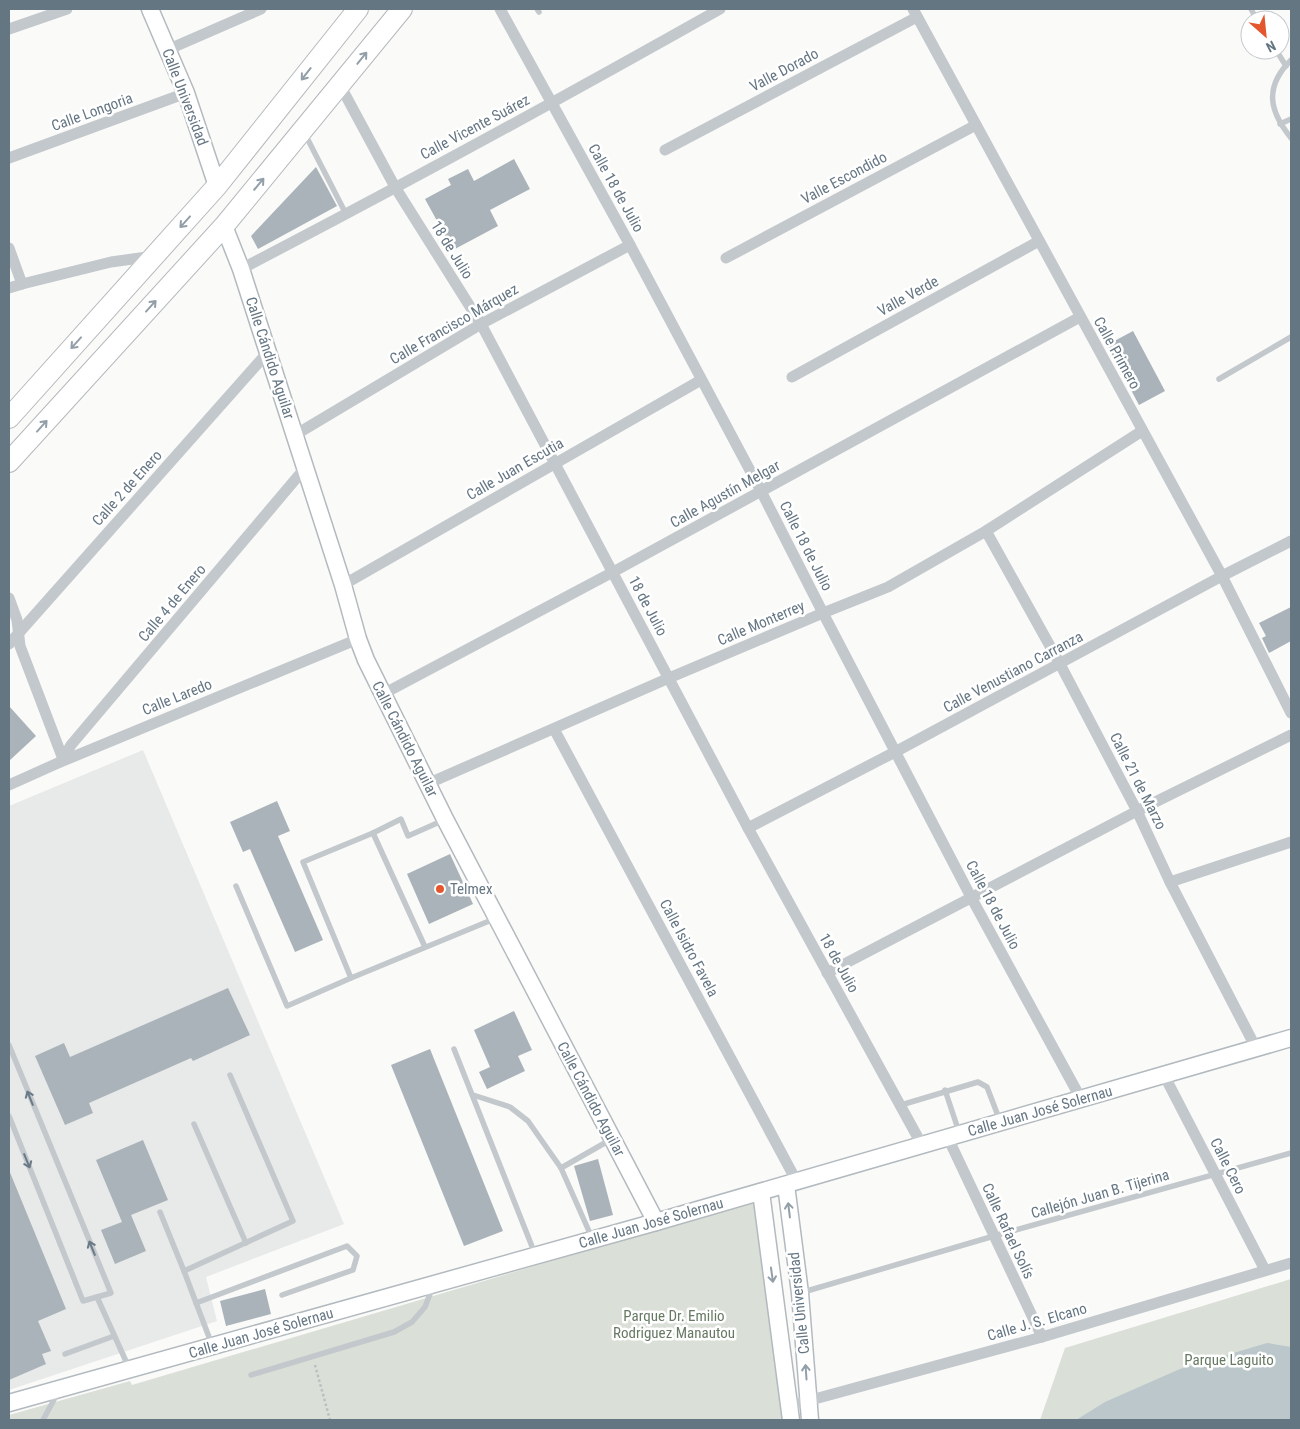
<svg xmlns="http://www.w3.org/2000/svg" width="1300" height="1429" font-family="'Roboto Condensed',sans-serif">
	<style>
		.built { fill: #e8e9e9 }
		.green { fill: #dadfd7 }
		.water { fill: #bbc7cb }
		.building { fill: #aab3b9 }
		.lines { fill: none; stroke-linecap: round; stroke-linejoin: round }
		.secondary-casing { stroke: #b3babf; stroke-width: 19 }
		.highway-casing { stroke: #b4b9bd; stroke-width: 22 }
		.path { stroke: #bbbfc2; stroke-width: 2.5; stroke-dasharray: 2.5 2.5; stroke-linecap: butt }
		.lane { stroke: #c3c8cc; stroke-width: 5.5 }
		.street { stroke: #c3c8cc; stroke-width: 11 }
		.secondary { stroke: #fff; stroke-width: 16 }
		.highway { stroke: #fff; stroke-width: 20 }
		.oneway { stroke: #939fa8 }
		.oneway2 { stroke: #6a7a87 }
		.poi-dot { fill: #e4572e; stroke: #fff; stroke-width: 2 }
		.labels { text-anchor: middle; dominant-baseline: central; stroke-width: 5; stroke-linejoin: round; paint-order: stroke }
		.street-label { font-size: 15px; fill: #657683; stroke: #fff }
		.poi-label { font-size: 15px; fill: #657683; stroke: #fff; text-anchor: start }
		.park-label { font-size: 15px; fill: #687a64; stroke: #fff }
	</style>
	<rect width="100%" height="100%" fill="#fafaf8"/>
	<polygon class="built" points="143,750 344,1224 206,1277 217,1321 9,1390 9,806"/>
	<g class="green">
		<polygon points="754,1201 783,1420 9,1420 9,1415 130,1381 132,1385"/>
		<polygon points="1291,1279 1291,1420 1040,1420 1065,1348"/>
	</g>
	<polygon class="water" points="1267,1343 1291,1347 1291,1420 1076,1420 1105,1402 1180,1369"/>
	<g class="building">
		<polygon points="514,159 530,189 490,210 498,226 453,250 425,199 451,185 448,179 468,169 474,181"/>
		<polygon points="316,167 337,206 258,249 251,236"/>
		<polygon points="1133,331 1165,391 1139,405 1107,345"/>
		<polygon points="1291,607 1291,641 1269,653 1262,638 1266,636 1259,623"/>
		<polygon points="9,706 36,736 9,761"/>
		<polygon points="277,801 290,831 278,836 323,940 295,952 250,849 243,852 230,822"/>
		<polygon points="450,854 473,904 429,924 407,874"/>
		<polygon points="228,988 250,1035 193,1061 191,1058 89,1103 93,1113 65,1125 35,1056 64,1043 70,1057"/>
		<polygon points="514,1011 532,1050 518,1056 525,1071 487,1089 479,1072 490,1067 474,1030"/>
		<polygon points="430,1049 503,1231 464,1246 391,1065"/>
		<polygon points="143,1140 168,1200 131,1215 146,1251 115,1264 101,1230 122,1222 96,1160"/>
		<polygon points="598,1159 613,1215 590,1221 574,1166"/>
		<polygon points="9,1170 66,1309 38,1321 51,1351 42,1354 46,1364 9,1380"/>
		<polygon points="265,1289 271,1314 226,1326 220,1301"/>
	</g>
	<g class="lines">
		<defs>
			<g id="secondary">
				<polyline points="150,9 186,93 217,186"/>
				<polyline points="224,226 241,269 343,585 358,639 366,660 445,819 656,1222"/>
				<polyline points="786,1185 800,1293 810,1420"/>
				<polyline points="761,1192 791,1420"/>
				<polyline points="9,1403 656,1222 1291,1038"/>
			</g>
			<g id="highway">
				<polyline points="9,418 217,186 358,9"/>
				<polyline points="9,462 224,226 402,9"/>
			</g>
		</defs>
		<use href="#secondary" class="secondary-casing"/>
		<use href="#highway" class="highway-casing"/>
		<polyline class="path" points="315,1365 330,1420"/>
		<g class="lane">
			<polyline points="537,9 539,12"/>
			<polyline points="1251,9 1257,20"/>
			<polyline points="1276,50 1286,66"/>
			<path d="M1291,60C1264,87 1269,111 1291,138"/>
			<polyline points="1280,124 1291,119"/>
			<polyline points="305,134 346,214"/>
			<polyline points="1219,379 1291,337"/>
			<polyline points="373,833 401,819 408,836 444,820"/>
			<polyline points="236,886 287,1006 351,978"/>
			<polyline points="425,947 373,833 303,862 351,978 494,919"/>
			<polyline points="9,1045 111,1293 83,1301 9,1116"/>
			<polyline points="454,1049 535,1254"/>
			<polyline points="945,1090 959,1132"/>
			<polyline points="473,1095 510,1107 528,1121 561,1168"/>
			<polyline points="901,1105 978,1082 987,1087 1000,1121"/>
			<polyline points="194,1124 246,1243"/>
			<polyline points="160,1212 184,1271 212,1345"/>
			<polyline points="592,1238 561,1168 610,1140"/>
			<polyline points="184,1271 293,1221 230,1075"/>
			<polyline points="800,1293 994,1236 1291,1153"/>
			<polyline points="97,1297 129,1368"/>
			<polyline points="196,1303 347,1246 357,1256 353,1270 282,1295"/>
			<polyline points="65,1354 114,1336"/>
			<polyline points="251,1375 394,1332 412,1322 425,1307 433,1286"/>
			<polyline points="43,1420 57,1394"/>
		</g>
		<g class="street">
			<polyline points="500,9 630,245 761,491 823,613 971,897 1081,1099"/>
			<polyline points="913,9 1222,576 1291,713"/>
			<polyline points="9,29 67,9"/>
			<polyline points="167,50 261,9"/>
			<polyline points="340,85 395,187 481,324 748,828 922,1145"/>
			<polyline points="665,150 917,17"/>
			<polyline points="9,158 186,93"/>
			<polyline points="9,248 22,284"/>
			<polyline points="726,258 976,125"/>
			<path d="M241,269C403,185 562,98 720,9"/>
			<polyline points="9,288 22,284 111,262 154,256"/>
			<polyline points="792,377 1039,241"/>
			<polyline points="295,435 481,324 630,245"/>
			<polyline points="986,531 1060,664 1137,811 1170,882 1256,1048"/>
			<polyline points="343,585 701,380"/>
			<polyline points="9,598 17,620 20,646 63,759 60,762"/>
			<polyline points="9,644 268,352"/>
			<polyline points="383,694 613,572 1080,317"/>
			<polyline points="554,729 797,1182"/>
			<polyline points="63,759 71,745 305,468"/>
			<polyline points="427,784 669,678 823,613 888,587 986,531 1142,431"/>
			<polyline points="9,785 58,763 358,639"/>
			<polyline points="748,828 895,752 1222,576 1291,541"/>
			<polyline points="1170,882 1291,842"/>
			<polyline points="827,973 1137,811 1291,735"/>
			<polyline points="1164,1075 1265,1270"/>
			<polyline points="948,1138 1042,1337"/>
			<polyline points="789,1406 1042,1337 1291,1263"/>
		</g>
		<use href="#secondary" class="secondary"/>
		<use href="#highway" class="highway"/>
	</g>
	<defs><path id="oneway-shaft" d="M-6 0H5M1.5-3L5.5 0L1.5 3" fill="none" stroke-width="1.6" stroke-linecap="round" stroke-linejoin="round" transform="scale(1.25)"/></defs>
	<g class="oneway">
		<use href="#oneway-shaft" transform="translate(362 58) rotate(-51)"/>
		<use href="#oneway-shaft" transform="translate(306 74) rotate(128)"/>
		<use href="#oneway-shaft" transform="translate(259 184) rotate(-50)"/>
		<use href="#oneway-shaft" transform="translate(185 222) rotate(132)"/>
		<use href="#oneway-shaft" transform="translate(151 306) rotate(-48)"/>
		<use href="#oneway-shaft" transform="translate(76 343) rotate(132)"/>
		<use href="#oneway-shaft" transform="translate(42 426) rotate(-48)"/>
		<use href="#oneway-shaft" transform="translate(789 1210) rotate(-97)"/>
		<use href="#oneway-shaft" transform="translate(772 1275) rotate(82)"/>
		<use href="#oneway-shaft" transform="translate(806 1372) rotate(-94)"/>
	</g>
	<g class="oneway2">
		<use href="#oneway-shaft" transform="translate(30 1098) rotate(-112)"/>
		<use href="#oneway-shaft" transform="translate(27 1161) rotate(68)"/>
		<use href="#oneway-shaft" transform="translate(92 1248) rotate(-112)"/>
	</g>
	<circle class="poi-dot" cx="440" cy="889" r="5"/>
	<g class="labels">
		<g class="street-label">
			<text transform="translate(784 70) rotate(-28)">Valle Dorado</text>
			<text transform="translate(185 97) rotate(69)">Calle Universidad</text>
			<text transform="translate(92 112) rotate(-20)">Calle Longoria</text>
			<text transform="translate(475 127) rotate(-28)">Calle Vicente Suárez</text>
			<text transform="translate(844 178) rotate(-28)">Valle Escondido</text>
			<text transform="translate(616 188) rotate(61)">Calle 18 de Julio</text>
			<text transform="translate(452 250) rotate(58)">18 de Julio</text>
			<text transform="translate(908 296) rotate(-29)">Valle Verde</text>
			<text transform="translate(454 324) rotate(-30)">Calle Francisco Márquez</text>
			<text transform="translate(1117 353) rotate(61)">Calle Primero</text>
			<text transform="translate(270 358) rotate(72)">Calle Cándido Aguilar</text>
			<text transform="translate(515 469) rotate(-30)">Calle Juan Escutia</text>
			<text transform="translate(127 488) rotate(-48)">Calle 2 de Enero</text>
			<text transform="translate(725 494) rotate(-29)">Calle Agustín Melgar</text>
			<text transform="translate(806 546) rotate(63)">Calle 18 de Julio</text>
			<text transform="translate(172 603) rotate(-50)">Calle 4 de Enero</text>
			<text transform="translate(648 606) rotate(62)">18 de Julio</text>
			<text transform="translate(761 623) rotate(-23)">Calle Monterrey</text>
			<text transform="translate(1013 672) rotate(-28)">Calle Venustiano Carranza</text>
			<text transform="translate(177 697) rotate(-22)">Calle Laredo</text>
			<text transform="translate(405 739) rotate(63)">Calle Cándido Aguilar</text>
			<text transform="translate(1138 781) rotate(63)">Calle 21 de Marzo</text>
			<text transform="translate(993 905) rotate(62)">Calle 18 de Julio</text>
			<text transform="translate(689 948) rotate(62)">Calle Isidro Favela</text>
			<text transform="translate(839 963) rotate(61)">18 de Julio</text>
			<text transform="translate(591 1099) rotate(62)">Calle Cándido Aguilar</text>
			<text transform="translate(1040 1111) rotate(-16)">Calle Juan José Solernau</text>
			<text transform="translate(1228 1166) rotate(63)">Calle Cero</text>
			<text transform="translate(1100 1194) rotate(-16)">Callejón Juan B. Tijerina</text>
			<text transform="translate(651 1223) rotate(-16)">Calle Juan José Solernau</text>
			<text transform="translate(1008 1231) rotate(65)">Calle Rafael Solís</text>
			<text transform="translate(799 1303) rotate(-96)">Calle Universidad</text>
			<text transform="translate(1037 1322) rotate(-16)">Calle J. S. Elcano</text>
			<text transform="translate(261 1333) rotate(-16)">Calle Juan José Solernau</text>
		</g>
		<g class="poi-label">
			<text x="450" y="889">Telmex</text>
		</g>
		<g class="park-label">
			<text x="674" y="1316">Parque Dr. Emilio<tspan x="674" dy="17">Rodriguez Manautou</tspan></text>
			<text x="1229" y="1360">Parque Laguito</text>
		</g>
	</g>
	<rect width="1300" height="1429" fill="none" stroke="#657683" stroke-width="20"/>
	<g transform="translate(1265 35) rotate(153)"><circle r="24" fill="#ffffff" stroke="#c1c8cd"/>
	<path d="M0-4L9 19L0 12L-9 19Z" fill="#e4572e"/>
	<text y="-8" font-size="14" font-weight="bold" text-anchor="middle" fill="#657683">N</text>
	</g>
</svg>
